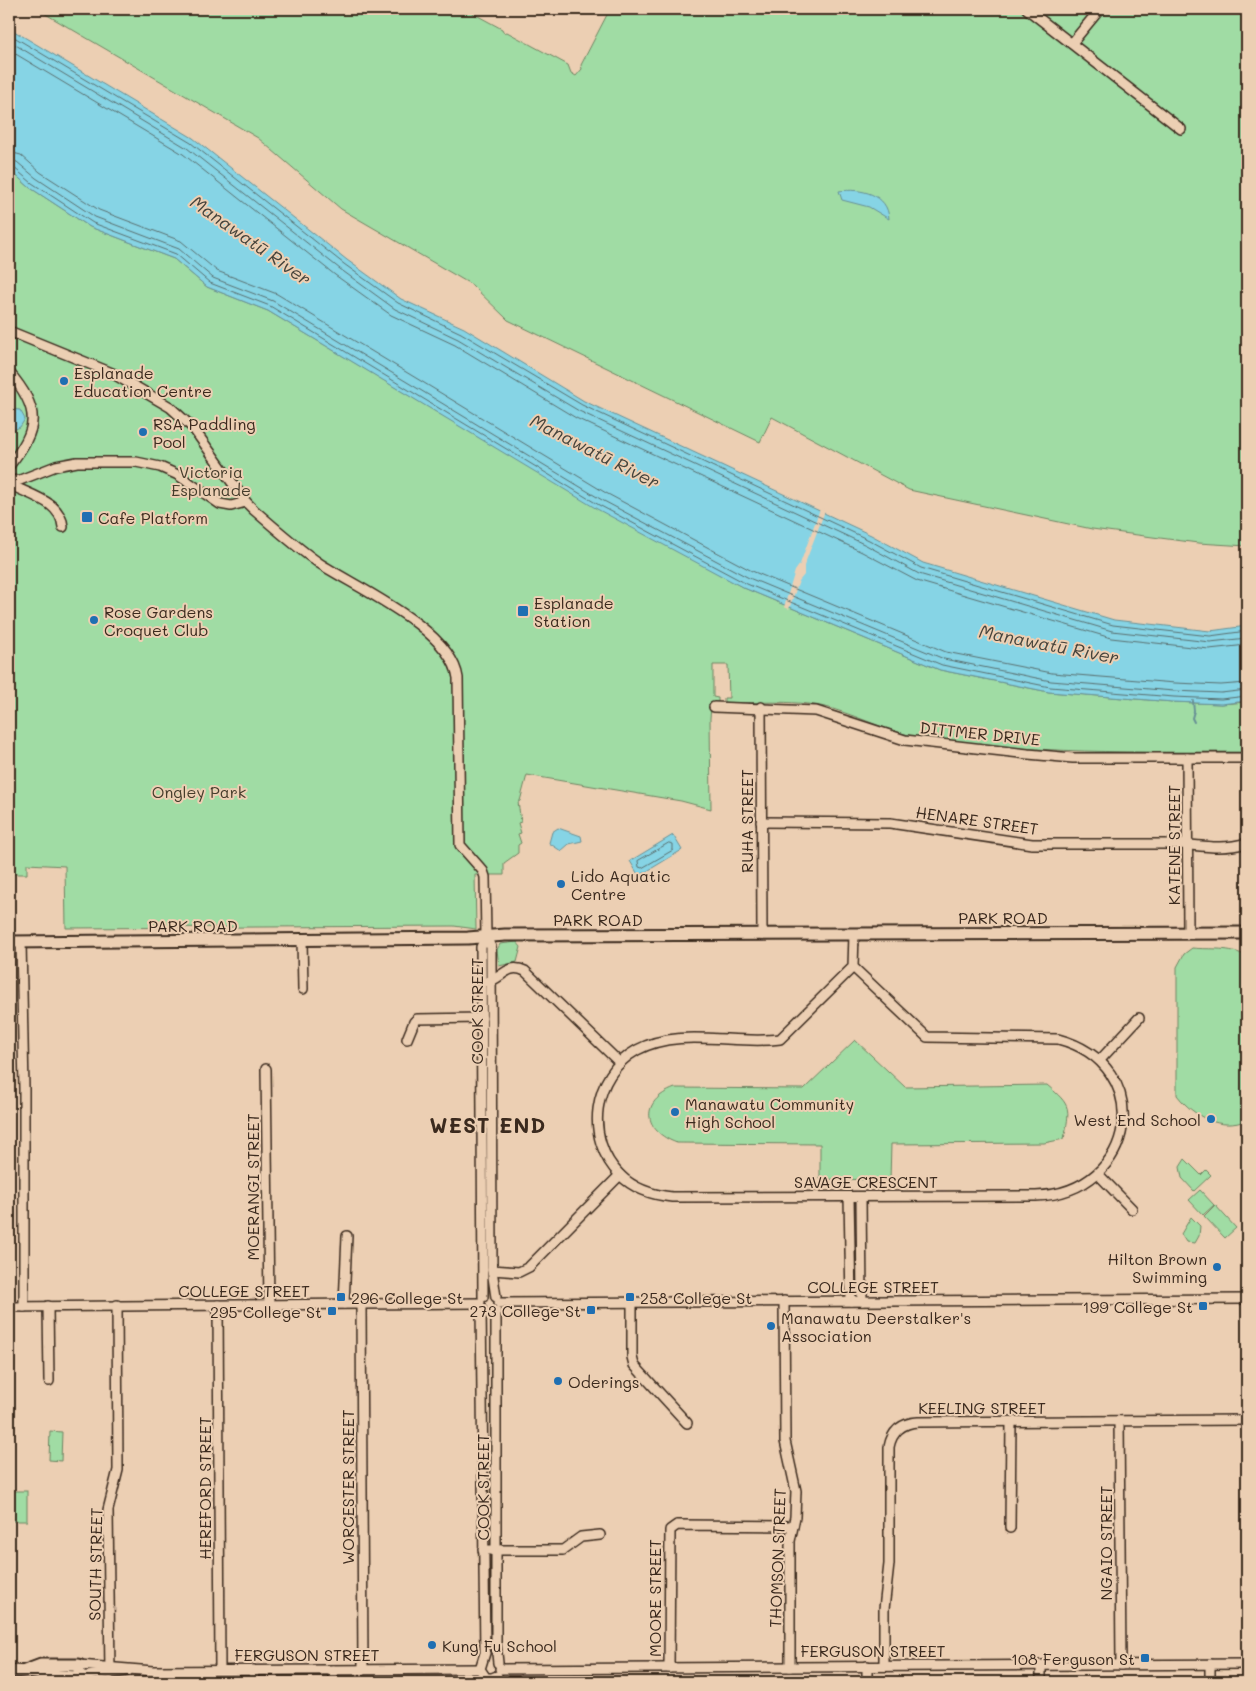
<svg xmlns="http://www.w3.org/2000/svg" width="1256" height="1691" font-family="Mali,sans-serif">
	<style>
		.green { fill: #a0dca4; stroke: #6e8361 }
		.water { fill: #86d4e5; stroke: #689095 }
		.pier { fill: #eccfb3 }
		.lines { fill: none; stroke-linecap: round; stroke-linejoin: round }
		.shore { stroke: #596e6e; stroke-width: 1 }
		.stream { stroke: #689095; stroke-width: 2 }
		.minor-casing { stroke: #3b2a1e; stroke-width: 12 }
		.major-casing { stroke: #3b2a1e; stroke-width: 15 }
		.minor { stroke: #eccfb3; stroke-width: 9 }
		.major { stroke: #eccfb3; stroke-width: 11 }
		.poi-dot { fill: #1f6fb2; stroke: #eccfb3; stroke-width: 2 }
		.labels { text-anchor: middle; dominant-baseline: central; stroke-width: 4; stroke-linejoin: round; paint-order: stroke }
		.poi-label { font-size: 16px; fill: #3b2a1e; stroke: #eccfb3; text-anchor: start }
		.park-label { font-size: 16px; fill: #453c2b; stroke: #eccfb3 }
		.street-label { font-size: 16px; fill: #3b2a1e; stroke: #eccfb3 }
		.water-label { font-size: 18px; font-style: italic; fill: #46443c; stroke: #eccfb3 }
		.district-label { font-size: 21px; font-weight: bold; letter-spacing: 1px; fill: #3b2a1e; stroke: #eccfb3 }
	</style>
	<rect width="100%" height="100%" fill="#eccfb3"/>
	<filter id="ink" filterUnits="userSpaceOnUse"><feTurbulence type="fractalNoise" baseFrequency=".02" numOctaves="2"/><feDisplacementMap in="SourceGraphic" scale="10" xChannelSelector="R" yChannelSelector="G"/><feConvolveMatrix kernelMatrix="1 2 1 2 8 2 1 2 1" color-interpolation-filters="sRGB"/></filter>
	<g filter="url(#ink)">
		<g class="green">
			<polygon points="37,9 465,9 502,29 504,33 507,32 568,65 571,73 576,76 582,69 581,65 610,9 1247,9 1247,546 1198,543 1092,529 909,490 772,417 760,442 508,320 472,285 341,209 258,138"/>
			<path d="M9,169L29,187L90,227L174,259L207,287L268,311L500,450L744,588L940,670L1049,692L1173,702L1221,704L1247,702V752C1138,752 1031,754 923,738C891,733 863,718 833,709C798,699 760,703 724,703V698H729L728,665H713V697L718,698V704L711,707L710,718L711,809L681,801L527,775L520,801L518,802L521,822L518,823L521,833L518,834L521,843L518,845V853L504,863V875H475L476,929L454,926L66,928L65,866L27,864V874H9Z"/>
			<polygon points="517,942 521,947 517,962 499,966 497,950 500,944"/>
			<path d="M1192,948C1210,950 1231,946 1247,957V1120C1221,1132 1193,1116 1177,1095V967L1184,954Z"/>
			<path d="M855,1040L905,1087L1047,1085C1072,1106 1070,1108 1064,1139L1044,1143L891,1144L890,1180L820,1179V1144L677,1143C643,1131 639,1101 675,1088L804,1089Z"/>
			<polygon points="1185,1159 1201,1175 1206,1170 1211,1175 1194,1191 1182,1178 1180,1167"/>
			<polygon points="1200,1190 1214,1205 1203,1215 1189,1200"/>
			<polygon points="1215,1205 1236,1228 1225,1238 1204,1216"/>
			<polygon points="1191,1217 1200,1226 1199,1236 1195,1243 1186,1242 1181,1234"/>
			<polygon points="50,1431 62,1432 61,1461 49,1460"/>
			<rect x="11" y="1491" width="16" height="30"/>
		</g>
		<g class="water">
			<polygon points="9,28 193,138 347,260 401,299 464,328 584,401 871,535 923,563 1114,620 1210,631 1247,626 1247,701 1221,704 1173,702 1049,692 940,670 744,588 597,509 268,311 207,287 174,259 90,227 29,187 9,169"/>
			<path d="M839,191C861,188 888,194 889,219L869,207L842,200Z"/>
			<polygon points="9,409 20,410 25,419 20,427 9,432 9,427 12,423 9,420"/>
			<polygon points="558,828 581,836 582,841 569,844 561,851 549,843 552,832"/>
			<polygon points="673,835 682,850 639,876 630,861"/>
		</g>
		<polygon class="pier" points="820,509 825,511 804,566 804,575 799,581 789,609 784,607 795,571 800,564"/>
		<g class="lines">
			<g class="shore">
				<polyline points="9,34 191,143 344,264 398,303 461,333 582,405 869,540 921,568 1113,625 1210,636 1247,631"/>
				<polyline points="9,41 187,148 340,269 395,309 458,339 579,411 866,545 919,574 1112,631 1210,642 1247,638"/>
				<polyline points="9,50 183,154 335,275 391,315 455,345 576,418 862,552 917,581 1111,638 1209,649 1247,645"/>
				<polyline points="9,152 21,155 40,172 99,210 181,241 217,271 277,294 606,493 752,571 946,652 1052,673 1175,683 1221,685 1247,683"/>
				<polyline points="9,160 17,162 36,178 95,217 179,249 213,278 273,301 602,500 749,578 944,659 1051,681 1174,691 1221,693 1247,690"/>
				<polyline points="9,166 13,167 32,183 93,223 176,254 210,283 270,306 599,505 747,584 942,665 1050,687 1174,697 1221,699 1247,696"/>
				<polygon points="669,843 673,844 673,850 642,868 639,867 638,861"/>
			</g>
			<polyline class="stream" points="1193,701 1194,711 1192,718 1194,722"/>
			<defs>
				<g id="minor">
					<polyline points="1027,9 1181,129"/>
					<polyline points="1072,43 1100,9"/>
					<path d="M9,331L112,373L170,407L193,428L246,502L254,510C275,528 296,547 319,563C357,588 451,629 458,678L460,845L483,871L485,877L486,937L491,947L492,1270L496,1297"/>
					<path d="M9,372C41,410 39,428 9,466"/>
					<polyline points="9,481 20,480 56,466 77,462 136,462 160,467 178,475 220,504 231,506 246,502"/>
					<path d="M9,484C29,495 61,501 63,527"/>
					<polyline points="714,707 816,711 905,740 1028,754 1073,758 1247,758"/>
					<polyline points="761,707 762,935"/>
					<polyline points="1187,758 1188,932"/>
					<path d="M761,822L890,823L1032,844H1180C1204,846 1223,850 1247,843"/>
					<polyline points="302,940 303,989"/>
					<polyline points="21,942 24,1089 24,1307"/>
					<path d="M853,967L780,1039C734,1045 679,1027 637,1050C592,1075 584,1139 620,1175C634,1189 653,1195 672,1197L1036,1196C1138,1193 1157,1065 1058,1039L927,1037L853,967L854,934"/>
					<path d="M486,982C501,981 506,962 525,971L620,1063"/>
					<polyline points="407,1039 414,1022 417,1019 482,1018"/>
					<polyline points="1100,1060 1139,1018"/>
					<polyline points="266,1069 269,1304"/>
					<polyline points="1098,1174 1132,1209"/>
					<polyline points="849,1197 851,1301"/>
					<polyline points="861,1197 862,1301"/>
					<polyline points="492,1270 519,1272 529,1267 620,1175"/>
					<polyline points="483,1297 481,947 486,937"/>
					<polyline points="784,1301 785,1441 796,1491 795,1517 790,1541 790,1667"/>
					<polyline points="632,1302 632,1357 634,1365 687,1423"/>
					<polyline points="499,1303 1247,1299"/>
					<polyline points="344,1304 347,1236"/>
					<polyline points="361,1304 363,1670"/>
					<polyline points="218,1305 220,1670"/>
					<polyline points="48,1306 49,1381"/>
					<polyline points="9,1307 480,1303"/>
					<polyline points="481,1308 485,1653 480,1669 486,1678 492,1678 497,1676"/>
					<polyline points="496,1311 496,1644 498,1663"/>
					<polyline points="1119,1421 1121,1665"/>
					<polyline points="1010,1528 1011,1422"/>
					<polyline points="483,1550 563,1550 581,1537 600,1535"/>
					<polyline points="1210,1664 1210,1682"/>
					<polyline points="79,1665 153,1671 480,1669"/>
					<polyline points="1041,1665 1041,1682"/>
					<path d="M884,1666V1609L889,1564V1447C892,1431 902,1423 918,1422L1247,1420"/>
					<polyline points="669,1668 670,1530 677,1525 793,1526"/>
					<polyline points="500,1669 1247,1664"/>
					<polyline points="253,1670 254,1682"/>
					<polyline points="333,1670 333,1682"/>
					<polyline points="110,1674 108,1510 118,1470 117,1305"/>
					<polyline points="79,1677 128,1671"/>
					<polyline points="867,1682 867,1666"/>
				</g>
				<g id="major">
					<polyline points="9,942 468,938 505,935 1247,933"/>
					<path d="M9,1671C32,1671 55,1677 79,1677"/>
					<polyline points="25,1671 41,1665 79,1665 79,1682"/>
				</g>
			</defs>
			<use href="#minor" class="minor-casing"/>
			<use href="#major" class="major-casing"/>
			<use href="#minor" class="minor"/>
			<use href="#major" class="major"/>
		</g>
	</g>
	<g class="poi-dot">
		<circle cx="64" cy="381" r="5"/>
		<circle cx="143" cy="432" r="5"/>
		<rect x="81" y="511" width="12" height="12" rx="2.5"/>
		<rect x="517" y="605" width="12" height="12" rx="2.5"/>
		<circle cx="94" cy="620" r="5"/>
		<circle cx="561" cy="884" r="5"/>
		<circle cx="675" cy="1112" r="5"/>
		<circle cx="1211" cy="1119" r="5"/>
		<circle cx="1217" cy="1267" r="5"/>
		<rect x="336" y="1292" width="10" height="10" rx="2.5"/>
		<rect x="625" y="1292" width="10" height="10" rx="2.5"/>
		<rect x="1198" y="1301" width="10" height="10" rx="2.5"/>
		<rect x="586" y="1305" width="10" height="10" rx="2.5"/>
		<rect x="327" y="1306" width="10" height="10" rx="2.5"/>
		<circle cx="771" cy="1326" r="5"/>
		<circle cx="558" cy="1381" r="5"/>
		<circle cx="432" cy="1645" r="5"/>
		<rect x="1140" y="1653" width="10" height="10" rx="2.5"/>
	</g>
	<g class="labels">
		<g class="poi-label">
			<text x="74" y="372">Esplanade<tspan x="74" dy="18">Education Centre</tspan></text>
			<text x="153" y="423">RSA Paddling<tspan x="153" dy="18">Pool</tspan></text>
			<text x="98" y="517">Cafe Platform</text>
			<text x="534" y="602">Esplanade<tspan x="534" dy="18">Station</tspan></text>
			<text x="104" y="611">Rose Gardens<tspan x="104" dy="18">Croquet Club</tspan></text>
			<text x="571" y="875">Lido Aquatic<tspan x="571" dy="18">Centre</tspan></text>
			<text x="685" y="1103">Manawatu Community<tspan x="685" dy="18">High School</tspan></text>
			<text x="1201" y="1119" text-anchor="end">West End School</text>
			<text x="1207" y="1258" text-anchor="end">Hilton Brown<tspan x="1207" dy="18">Swimming</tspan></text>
			<text x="351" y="1297">296 College St</text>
			<text x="640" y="1297">258 College St</text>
			<text x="1193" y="1306" text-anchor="end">199 College St</text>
			<text x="581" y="1310" text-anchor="end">273 College St</text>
			<text x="322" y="1311" text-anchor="end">295 College St</text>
			<text x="781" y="1317">Manawatu Deerstalker's<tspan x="781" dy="18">Association</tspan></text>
			<text x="568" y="1381">Oderings</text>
			<text x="442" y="1645">Kung Fu School</text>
			<text x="1135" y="1658" text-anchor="end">108 Ferguson St</text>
		</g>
		<g class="park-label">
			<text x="211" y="471">Victoria<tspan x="211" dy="18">Esplanade</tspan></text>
			<text x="199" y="791">Ongley Park</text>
		</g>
		<g class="street-label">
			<text transform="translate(980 733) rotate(6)">DITTMER DRIVE</text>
			<text transform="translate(977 820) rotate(8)">HENARE STREET</text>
			<text transform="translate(746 821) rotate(-90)">RUHA STREET</text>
			<text transform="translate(1173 845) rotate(-90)">KATENE STREET</text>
			<text x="1003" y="917">PARK ROAD</text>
			<text x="598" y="919">PARK ROAD</text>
			<text x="193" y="925">PARK ROAD</text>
			<text transform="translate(476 1011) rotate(-90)">COOK STREET</text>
			<text x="866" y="1181">SAVAGE CRESCENT</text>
			<text transform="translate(252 1187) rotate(-90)">MOERANGI STREET</text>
			<text x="873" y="1286">COLLEGE STREET</text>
			<text x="244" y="1290">COLLEGE STREET</text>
			<text x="982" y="1407">KEELING STREET</text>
			<text transform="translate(347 1487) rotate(-90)">WORCESTER STREET</text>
			<text transform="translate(482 1487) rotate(-90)">COOK STREET</text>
			<text transform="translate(204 1488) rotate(-90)">HEREFORD STREET</text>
			<text transform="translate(1105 1543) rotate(-90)">NGAIO STREET</text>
			<text transform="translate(777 1558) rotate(-88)">THOMSON STREET</text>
			<text transform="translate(95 1564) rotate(-89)">SOUTH STREET</text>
			<text transform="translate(654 1598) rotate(-90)">MOORE STREET</text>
			<text x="873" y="1650">FERGUSON STREET</text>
			<text x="307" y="1654">FERGUSON STREET</text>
		</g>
		<g class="water-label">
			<text transform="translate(251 240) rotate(35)">Manawatū River</text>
			<text transform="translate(595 451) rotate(27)">Manawatū River</text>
			<text transform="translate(1049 644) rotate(11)">Manawatū River</text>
		</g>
		<g class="district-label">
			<text x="488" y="1124">WEST END</text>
		</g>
	</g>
	<rect width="1256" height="1691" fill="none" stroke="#eccfb3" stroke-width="30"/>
	<rect x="15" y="15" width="1226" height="1661" fill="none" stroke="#3b2a1e" stroke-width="2" filter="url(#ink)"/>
</svg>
